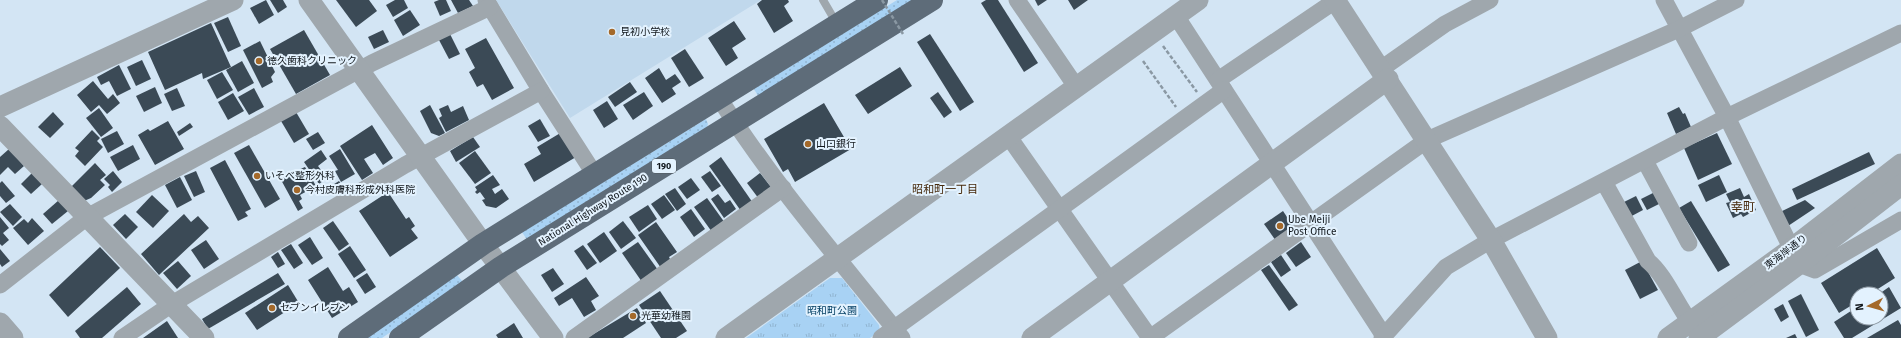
<svg xmlns="http://www.w3.org/2000/svg" width="1901" height="338" font-family="'Fira Sans','Noto Sans JP',sans-serif">
	<style>
		.built { fill: #c0d8ec }
		.grass { fill: url(#grass-dots) }
		.park { fill: url(#park-tufts) }
		.building { fill: #3b4a56 }
		.lines { fill: none; stroke-linecap: round; stroke-linejoin: round }
		.path { stroke: #8a98a3; stroke-width: 2.5; stroke-dasharray: 4 2; stroke-linecap: butt }
		.service { stroke: #9fa7ad; stroke-width: 8 }
		.minor { stroke: #9fa7ad; stroke-width: 17 }
		.tertiary { stroke: #9fa7ad; stroke-width: 21 }
		.trunk { stroke: #5e6c79; stroke-width: 22 }
		.path-bridge { stroke: #8a98a3; stroke-width: 2.5; stroke-dasharray: 4 2; stroke-linecap: butt }
		.poi-dot { fill: #a4692a; stroke: #e3f2fe; stroke-width: 1.5 }
		.labels { text-anchor: middle; dominant-baseline: central; stroke-width: 4; stroke-linejoin: round; paint-order: stroke }
		.shield { fill: #e3f2fe; stroke: #505960; stroke-width: 1 }
		.shield-label { font-size: 9px; font-weight: bold; fill: #11171c }
		.poi-label { font-size: 10px; fill: #11171c; stroke: #e3f2fe; text-anchor: start }
		.street-label { font-size: 10px; fill: #11171c; stroke: #e3f2fe }
		.park-label { font-size: 10px; fill: #003d62; stroke: #e3f2fe }
		.neighbourhood-label { font-size: 11px; fill: #46290b; stroke: #e3f2fe }
		.quarter-label { font-size: 12px; fill: #46290b; stroke: #e3f2fe }
	</style>
	<defs>
		<pattern id="grass-dots" width="8" height="8" patternUnits="userSpaceOnUse"><rect width="8" height="8" fill="#a8d2f4"/><path d="M2 2h.1M6 6h.1" fill="none" stroke="#90b4d1" stroke-width="1.8" stroke-linecap="round"/></pattern>
		<pattern id="park-tufts" width="24" height="20" patternUnits="userSpaceOnUse"><rect width="24" height="20" fill="#a8d2f4"/><path d="M3 7l-1-3M5 7V3M7 7l1-3M15 17l-1-3M17 17v-4M19 17l1-3" fill="none" stroke="#90b4d1"/></pattern>
	</defs>
	<rect width="100%" height="100%" fill="#d3e5f4"/>
	<polygon class="built" points="496,0 761,0 570,118"/>
	<g class="grass">
		<polygon points="897,0 915,0 758,96 754,89"/>
		<polygon points="706,119 708,124 707,127 527,240 522,232"/>
		<polygon points="457,275 463,282 382,338 366,338"/>
	</g>
	<polygon class="park" points="830,278 842,278 879,325 880,331 870,338 746,338"/>
	<g class="building">
		<polygon points="266,0 274,15 259,24 250,8"/>
		<polygon points="270,0 283,0 287,7 278,13"/>
		<polygon points="336,0 369,0 377,11 356,27"/>
		<polygon points="395,0 404,0 408,8 393,17 386,5"/>
		<polygon points="439,0 446,0 451,11 440,16 434,2"/>
		<polygon points="451,0 469,0 473,6 458,13"/>
		<polygon points="762,0 788,0 789,2 784,6 793,21 774,33 757,4"/>
		<polygon points="986,0 998,0 1038,63 1024,72 981,3"/>
		<polygon points="1035,0 1047,0 1038,6"/>
		<polygon points="1068,0 1088,0 1074,10"/>
		<polygon points="410,10 420,25 403,36 394,20"/>
		<polygon points="228,17 241,46 228,52 214,23"/>
		<polygon points="734,21 746,39 732,48 738,58 726,66 708,38"/>
		<polygon points="211,23 231,67 203,79 202,73 165,90 148,52"/>
		<polygon points="304,30 330,75 296,94 270,49"/>
		<polygon points="383,30 389,42 374,49 368,37"/>
		<polygon points="450,34 460,54 449,59 439,40"/>
		<polygon points="930,34 974,102 960,111 917,42"/>
		<polygon points="486,38 514,88 492,100 483,84 477,87 469,72 475,68 465,49"/>
		<polygon points="260,41 275,72 271,77 273,82 262,88 243,50"/>
		<polygon points="685,49 704,78 689,87 671,58"/>
		<polygon points="142,60 151,79 136,86 127,67"/>
		<polygon points="242,61 254,83 238,92 226,70"/>
		<polygon points="119,65 131,89 117,96 109,81 101,85 97,77"/>
		<polygon points="900,67 912,86 868,114 855,95"/>
		<polygon points="659,68 666,80 675,74 681,82 672,88 676,94 662,103 645,78"/>
		<polygon points="222,72 233,90 217,99 207,80"/>
		<polygon points="93,81 108,99 113,94 120,103 107,114 99,105 91,112 77,95"/>
		<polygon points="630,82 637,92 615,107 608,97"/>
		<polygon points="155,87 162,103 144,112 136,96"/>
		<polygon points="177,88 185,106 172,111 164,94"/>
		<polygon points="254,88 264,107 249,115 238,97"/>
		<polygon points="644,92 653,106 633,120 623,105"/>
		<polygon points="938,92 952,112 944,118 930,98"/>
		<polygon points="233,93 244,111 228,120 218,102"/>
		<polygon points="607,101 618,119 604,128 593,110"/>
		<polygon points="824,103 851,149 795,182 788,169 783,172 764,139"/>
		<polygon points="430,105 445,133 439,136 431,133 420,111"/>
		<polygon points="448,105 451,112 463,106 469,120 446,132 439,118 442,116 439,109"/>
		<polygon points="1679,107 1683,114 1685,113 1691,127 1676,134 1667,113"/>
		<polygon points="99,108 113,128 101,137 86,118"/>
		<polygon points="53,112 64,124 50,138 38,127"/>
		<polygon points="296,112 309,134 294,143 281,121"/>
		<polygon points="540,119 550,136 538,142 528,126"/>
		<polygon points="168,121 184,149 155,165 138,135 148,129 150,131"/>
		<polygon points="190,123 193,127 179,136 177,132"/>
		<polygon points="372,125 393,158 383,165 375,153 364,159 373,173 362,180 340,146"/>
		<polygon points="92,130 100,138 97,141 103,147 85,166 75,156 79,151 75,148"/>
		<polygon points="117,131 124,144 108,153 101,139"/>
		<polygon points="318,132 325,143 313,150 306,139"/>
		<polygon points="562,132 576,157 534,182 524,164 541,154 537,147"/>
		<polygon points="1717,133 1732,164 1698,180 1684,148"/>
		<polygon points="473,137 480,147 456,162 450,151"/>
		<polygon points="133,145 140,159 118,171 110,157"/>
		<polygon points="249,145 280,199 265,208 234,153"/>
		<polygon points="9,149 24,166 15,174 8,167 0,175 0,157"/>
		<polygon points="340,149 355,174 341,182 335,171 338,170 329,156"/>
		<polygon points="321,150 327,159 318,166 327,178 319,184 304,162"/>
		<polygon points="475,151 491,173 475,184 459,163"/>
		<polygon points="1869,152 1875,164 1797,200 1792,189"/>
		<polygon points="721,157 753,203 741,211 709,166"/>
		<polygon points="225,160 251,209 245,212 248,216 238,221 210,168"/>
		<polygon points="95,163 106,175 100,180 105,185 91,198 84,201 71,187"/>
		<polygon points="305,167 316,186 300,195 302,199 299,201 303,208 298,211 280,178"/>
		<polygon points="113,171 122,182 112,192 108,187 110,185 104,179"/>
		<polygon points="196,171 205,192 194,197 184,176"/>
		<polygon points="710,171 721,186 712,192 701,177"/>
		<polygon points="32,173 42,184 31,194 21,184"/>
		<polygon points="760,173 771,187 759,199 747,183"/>
		<polygon points="493,175 500,185 492,189 495,194 502,189 509,199 496,208 486,206 482,200 485,199 480,192 477,194 475,192 477,190 475,187"/>
		<polygon points="1719,175 1727,192 1706,202 1698,185"/>
		<polygon points="180,177 192,200 177,208 165,185"/>
		<polygon points="691,178 700,190 687,199 678,187"/>
		<polygon points="2,181 15,196 6,203 0,196 0,183"/>
		<polygon points="339,181 345,191 337,196 331,186"/>
		<polygon points="675,188 686,204 677,211 665,194"/>
		<polygon points="1740,188 1744,197 1749,194 1756,210 1743,217 1741,214 1733,218 1726,203 1730,202 1726,194"/>
		<polygon points="1657,191 1663,202 1647,210 1641,199"/>
		<polygon points="388,192 406,219 409,217 415,226 411,229 418,238 390,257 359,211"/>
		<polygon points="718,194 725,203 730,200 736,209 724,218 711,199"/>
		<polygon points="152,195 169,211 153,228 136,212"/>
		<polygon points="664,195 675,210 662,219 651,204"/>
		<polygon points="1636,196 1643,210 1628,218 1620,204"/>
		<polygon points="707,198 725,223 712,232 694,207"/>
		<polygon points="59,200 68,211 52,224 43,214"/>
		<polygon points="1805,200 1815,208 1785,228 1778,213"/>
		<polygon points="1691,201 1730,265 1718,272 1679,208"/>
		<polygon points="10,204 22,217 13,226 0,212"/>
		<polygon points="648,205 657,219 639,232 629,217"/>
		<polygon points="691,209 705,229 694,237 680,217"/>
		<polygon points="1283,211 1295,229 1276,241 1264,224"/>
		<polygon points="125,214 138,227 126,239 113,225"/>
		<polygon points="184,214 191,222 198,216 209,228 159,275 141,254"/>
		<polygon points="0,217 9,228 3,233 9,240 2,246 0,244"/>
		<polygon points="32,218 44,231 28,245 13,228 24,219 28,223"/>
		<polygon points="333,221 349,244 339,251 323,228"/>
		<polygon points="623,221 636,238 621,249 609,232"/>
		<polygon points="656,222 677,252 669,257 671,261 661,268 638,235"/>
		<polygon points="604,232 617,251 600,263 587,244"/>
		<polygon points="310,237 323,258 312,265 298,245"/>
		<polygon points="206,240 219,259 204,269 191,250"/>
		<polygon points="638,242 658,270 642,282 622,253"/>
		<polygon points="1301,242 1311,257 1296,267 1286,253"/>
		<polygon points="291,244 303,263 294,269 281,250"/>
		<polygon points="583,245 597,263 587,270 574,251"/>
		<polygon points="350,246 366,270 354,278 338,254"/>
		<polygon points="100,247 120,268 68,317 49,295"/>
		<polygon points="1877,248 1895,278 1870,294 1857,294 1857,302 1839,313 1821,283"/>
		<polygon points="0,249 10,261 2,267 0,264"/>
		<polygon points="278,252 285,264 278,268 271,257"/>
		<polygon points="1281,255 1291,270 1281,277 1271,262"/>
		<polygon points="178,261 191,276 177,289 163,273"/>
		<polygon points="1642,261 1658,290 1640,299 1625,270"/>
		<polygon points="1269,265 1298,305 1289,311 1261,270"/>
		<polygon points="328,267 343,291 349,287 358,302 332,318 308,280"/>
		<polygon points="553,268 564,284 552,292 541,275"/>
		<polygon points="278,273 285,284 208,329 202,319"/>
		<polygon points="367,273 376,287 365,294 356,280"/>
		<polygon points="586,277 599,296 591,301 596,310 584,317 572,298 559,306 554,298"/>
		<polygon points="288,285 299,303 257,330 245,313"/>
		<polygon points="127,287 141,304 102,338 80,338 75,331"/>
		<polygon points="1889,287 1901,308 1852,338 1844,338 1834,322 1857,307 1857,318 1881,318 1881,294 1879,294"/>
		<polygon points="660,291 687,331 676,338 661,338 639,305"/>
		<polygon points="1801,294 1819,330 1806,337 1788,301"/>
		<polygon points="1783,304 1789,317 1781,322 1774,309"/>
		<polygon points="637,308 646,323 623,338 587,338"/>
		<polygon points="1898,320 1901,325 1901,338 1867,338"/>
		<polygon points="167,321 178,338 143,338"/>
		<polygon points="514,323 523,338 498,338 496,335"/>
		<polygon points="1795,334 1797,338 1786,338"/>
	</g>
	<g class="lines">
		<g class="path">
			<polyline points="1163,46 1197,92"/>
			<polyline points="1143,61 1176,107"/>
		</g>
		<polyline class="service" points="823,0 837,24"/>
		<g class="minor">
			<polyline points="486,0 541,91 595,175"/>
			<polyline points="1017,0 1077,88"/>
			<polyline points="1664,0 1727,117 1799,264 1815,270 1901,220"/>
			<polyline points="1176,16 1384,336"/>
			<polyline points="1381,69 1445,24 1490,0"/>
			<polyline points="1218,80 1335,1"/>
			<path d="M719,98C773,183 839,259 902,338"/>
			<polyline points="1009,137 1150,338 1427,140 1679,29 1736,0"/>
			<polyline points="1645,161 1689,243"/>
			<path d="M1604,182L1648,261C1665,275 1676,303 1690,322"/>
			<polyline points="0,285 87,217 372,63 490,7"/>
			<polyline points="122,338 172,304 405,165 541,91"/>
			<polyline points="574,338 783,188"/>
			<polyline points="881,338 1224,90"/>
			<polyline points="1382,338 1446,267 1491,240 1727,117 1901,33"/>
		</g>
		<g class="tertiary">
			<polyline points="309,0 483,244 553,338"/>
			<polyline points="1335,0 1491,240 1547,338"/>
			<polyline points="0,107 233,0"/>
			<polyline points="0,126 204,338"/>
			<polyline points="0,323 13,338"/>
			<polyline points="726,338 1198,0"/>
			<polyline points="1032,338 1388,79"/>
			<polyline points="1668,338 1791,249 1901,164"/>
			<polyline points="1699,338 1799,264 1901,185"/>
		</g>
		<g class="trunk">
			<polyline points="349,338 483,244 877,0"/>
			<polyline points="400,338 501,267 932,0"/>
		</g>
		<polyline class="path-bridge" points="882,0 903,34"/>
	</g>
	<g class="poi-dot">
		<circle cx="612" cy="32" r="4"/>
		<circle cx="259" cy="61" r="4"/>
		<circle cx="808" cy="144" r="4"/>
		<circle cx="257" cy="176" r="4"/>
		<circle cx="297" cy="190" r="4"/>
		<circle cx="1280" cy="226" r="4"/>
		<circle cx="272" cy="308" r="4"/>
		<circle cx="633" cy="316" r="4"/>
	</g>
	<g class="labels">
		<rect class="shield" x="652" y="159" width="24" height="14" rx="3"/>
		<g class="shield-label">
			<text x="664" y="166">190</text>
		</g>
		<g class="poi-label">
			<text x="620" y="32">見初小学校</text>
			<text x="267" y="61">徳久歯科クリニック</text>
			<text x="816" y="144">山口銀行</text>
			<text x="265" y="176">いそべ整形外科</text>
			<text x="305" y="190">今村皮膚科形成外科医院</text>
			<text x="1288" y="220">Ube Meiji<tspan x="1288" dy="12">Post Office</tspan></text>
			<text x="280" y="308">セブンイレブン</text>
			<text x="641" y="316">光華幼稚園</text>
		</g>
		<g class="street-label">
			<text transform="translate(593 210) rotate(-32)">National Highway Route 190</text>
			<text transform="translate(1786 252) rotate(-37)">東海岸通り</text>
		</g>
		<g class="park-label">
			<text x="832" y="311">昭和町公園</text>
		</g>
		<g class="neighbourhood-label">
			<text x="945" y="189">昭和町一丁目</text>
		</g>
		<g class="quarter-label">
			<text x="1743" y="207">幸町</text>
		</g>
	</g>
	<g transform="translate(1869 306) rotate(264)"><circle r="19" fill="#e3f2fe" stroke="#8f9aa4"/>
	<path d="M0-3L7 15L0 10L-7 15Z" fill="#a4692a"/>
	<text y="-6" font-size="11" font-weight="bold" text-anchor="middle" fill="#11171c">N</text>
	</g>
</svg>
